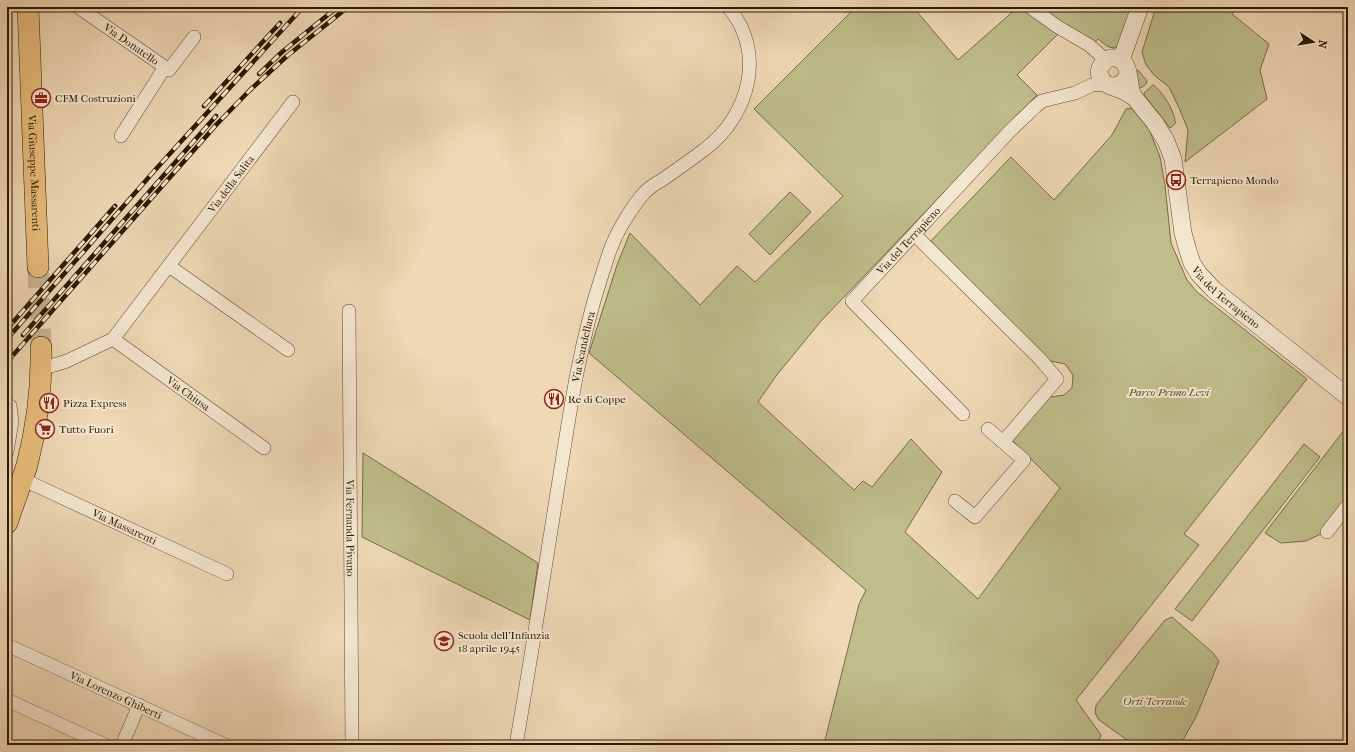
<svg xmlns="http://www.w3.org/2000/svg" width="1355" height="752" font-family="'IM FELL French Canon',serif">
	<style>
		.green { fill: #bfbd8a; stroke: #766b46 }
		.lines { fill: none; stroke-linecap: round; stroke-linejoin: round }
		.primary-tunnel { stroke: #c8b292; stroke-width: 21; stroke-dasharray: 21 10; stroke-linecap: butt }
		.minor-casing { stroke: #5d492e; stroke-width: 14 }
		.tertiary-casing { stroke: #5d492e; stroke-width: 18 }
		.primary-casing { stroke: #2c1901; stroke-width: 22 }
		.minor { stroke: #f5e6d0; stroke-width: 13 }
		.tertiary { stroke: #f5e6d0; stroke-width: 17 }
		.primary { stroke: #e8bc7b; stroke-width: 21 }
		.rail-casing { stroke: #2c1901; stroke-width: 4.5 }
		.rail { stroke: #f5e6d0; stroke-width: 3; stroke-dasharray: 9; stroke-linecap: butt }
		.labels { text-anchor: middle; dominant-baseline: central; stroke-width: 4; stroke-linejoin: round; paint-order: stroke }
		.street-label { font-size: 11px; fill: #2c1901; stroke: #f5e6d0 }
		.poi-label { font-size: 11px; fill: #2c1901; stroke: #f5e6d0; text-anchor: start }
		.park-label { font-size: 11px; font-style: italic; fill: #584a2a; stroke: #f5e6d0 }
	</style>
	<rect width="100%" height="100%" fill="#efd8b6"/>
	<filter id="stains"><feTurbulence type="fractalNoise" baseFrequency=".005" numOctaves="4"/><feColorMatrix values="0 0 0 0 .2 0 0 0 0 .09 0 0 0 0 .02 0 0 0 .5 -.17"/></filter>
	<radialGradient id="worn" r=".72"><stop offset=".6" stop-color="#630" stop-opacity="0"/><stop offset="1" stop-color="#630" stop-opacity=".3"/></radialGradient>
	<g class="green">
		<polygon points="856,7 913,7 958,60 1018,7 1132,7 1119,46 1113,48 1107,46 1098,39 1088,50 1059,33 1017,75 1037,95 821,321 776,376 758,402 854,490 863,481 872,487 911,439 942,472 905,532 978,599 1060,488 1010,438 1050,397 1064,395 1072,388 1073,375 1065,364 1046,360 929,243 1011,157 1054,200 1112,135 1126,109 1132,108 1149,129 1160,157 1165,185 1171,243 1187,280 1197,292 1307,379 1184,534 1199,545 1076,700 1101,735 1097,745 832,745 825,740 859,604 866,590 589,353 617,265 630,233 700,305 737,266 755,282 843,196 754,109"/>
		<polygon points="1156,7 1235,7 1232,14 1269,44 1260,70 1267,99 1185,162 1188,130 1180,110 1169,87 1155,76 1146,65 1142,52"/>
		<polygon points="1138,70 1147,81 1146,84 1141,88 1139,87 1136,76 1136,71"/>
		<path d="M1153,85C1162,90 1177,115 1175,124L1170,128L1144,95V93Z"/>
		<polygon points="790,192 811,212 770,255 749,234"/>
		<polygon points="1348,425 1348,498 1323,533 1306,541 1281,543 1265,533"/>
		<polygon points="1304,444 1320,457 1192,621 1175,609"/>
		<polygon points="363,453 538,563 530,620 362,537"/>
		<polygon points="1172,617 1213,653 1219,661 1196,717 1180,745 1134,745 1099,720 1095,713 1096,705 1165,620"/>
	</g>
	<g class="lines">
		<polyline class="primary-tunnel" points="38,267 41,347"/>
		<defs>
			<g id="minor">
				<path id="s1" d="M78,7L169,70L194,37"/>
				<polyline points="1030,7 1058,27 1089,45 1106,60"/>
				<polyline points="121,136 165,67"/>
				<polyline points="915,235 1040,359 1057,379 1003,442 1024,460 975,517 955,501"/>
				<polyline points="169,266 288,350"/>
				<path id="s2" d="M349,311L352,745"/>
				<path id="s3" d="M113,339L264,448"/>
				<path id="s4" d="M41,369L67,361L113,339L293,102"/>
				<polyline points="7,405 10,406 12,421 7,452"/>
				<path id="s5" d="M963,414L852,301L1009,132L1036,106L1042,101L1075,93L1092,85L1106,84"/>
				<polyline points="988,429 1003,442"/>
				<path id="s6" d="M22,479L227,574"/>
				<polyline points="1327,532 1348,505"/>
				<path id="s7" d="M7,645L225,745"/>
				<polyline points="7,700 105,745"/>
				<polyline points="122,745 139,705"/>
				<path id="s8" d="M516,745C532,653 546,561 561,468C571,404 581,339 601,278C605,266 608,254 613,243C619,228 634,204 645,192C650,187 656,183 662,180C676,170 691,160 705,149C749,116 767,52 728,7"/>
			</g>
			<g id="tertiary">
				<polyline points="1121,60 1140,7"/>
				<path d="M1128,73C1123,91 1102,90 1099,72C1101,61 1113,52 1123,62C1131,70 1128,86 1133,96"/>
				<path id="s9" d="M1111,86L1124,91L1134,97L1155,123L1166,141L1173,159L1183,233L1188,251L1192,263L1199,274L1214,290L1348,397"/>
			</g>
			<g id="primary">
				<path id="s10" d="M28,7L38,267"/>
				<path d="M7,523C13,504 21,485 27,465C37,426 42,387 41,347"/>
			</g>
		</defs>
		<use href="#minor" class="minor-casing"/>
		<use href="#tertiary" class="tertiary-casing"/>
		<use href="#primary" class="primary-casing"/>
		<use href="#minor" class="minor"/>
		<use href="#tertiary" class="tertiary"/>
		<use href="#primary" class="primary"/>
		<defs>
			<g id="rail">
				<polyline points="259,74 282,52 335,9"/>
				<polyline points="204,106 280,23"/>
				<polyline points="7,329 115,206"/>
				<polyline points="23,335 216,116"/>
				<polyline points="7,339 156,169 303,7"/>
				<polyline points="7,362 217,124 250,90 287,56 348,7"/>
			</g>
		</defs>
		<use href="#rail" class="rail-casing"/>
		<use href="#rail" class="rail"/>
	</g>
	<defs>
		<symbol id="office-ring" viewBox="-11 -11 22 22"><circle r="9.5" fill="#f5e6d0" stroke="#8f2418" stroke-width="1.5"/><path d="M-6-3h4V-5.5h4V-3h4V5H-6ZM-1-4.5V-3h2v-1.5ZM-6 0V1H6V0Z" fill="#8f2418"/></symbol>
		<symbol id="bus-ring" viewBox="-11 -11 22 22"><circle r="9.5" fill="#f5e6d0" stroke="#8f2418" stroke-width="1.5"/><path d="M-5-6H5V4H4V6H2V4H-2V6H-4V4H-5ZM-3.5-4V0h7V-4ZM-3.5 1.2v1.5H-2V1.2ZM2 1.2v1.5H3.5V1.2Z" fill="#8f2418"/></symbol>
		<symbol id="restaurant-ring" viewBox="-11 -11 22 22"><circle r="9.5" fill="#f5e6d0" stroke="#8f2418" stroke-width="1.5"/><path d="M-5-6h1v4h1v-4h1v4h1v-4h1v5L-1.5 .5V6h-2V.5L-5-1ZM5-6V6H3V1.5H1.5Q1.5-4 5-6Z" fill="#8f2418"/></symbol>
		<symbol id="supermarket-ring" viewBox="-11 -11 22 22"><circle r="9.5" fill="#f5e6d0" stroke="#8f2418" stroke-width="1.5"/><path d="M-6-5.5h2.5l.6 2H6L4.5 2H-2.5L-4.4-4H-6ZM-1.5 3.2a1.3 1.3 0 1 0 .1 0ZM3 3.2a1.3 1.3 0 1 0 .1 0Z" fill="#8f2418"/></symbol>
		<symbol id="school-ring" viewBox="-11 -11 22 22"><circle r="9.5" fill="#f5e6d0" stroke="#8f2418" stroke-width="1.5"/><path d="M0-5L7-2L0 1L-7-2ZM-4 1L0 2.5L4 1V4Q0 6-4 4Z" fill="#8f2418"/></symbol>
	</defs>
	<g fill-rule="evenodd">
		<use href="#office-ring" x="30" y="87" width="22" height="22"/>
		<use href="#bus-ring" x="1165" y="169" width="22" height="22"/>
		<use href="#restaurant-ring" x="543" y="388" width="22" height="22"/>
		<use href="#restaurant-ring" x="38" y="392" width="22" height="22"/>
		<use href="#supermarket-ring" x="34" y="418" width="22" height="22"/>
		<use href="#school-ring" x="433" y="630" width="22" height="22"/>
	</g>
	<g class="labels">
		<g class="street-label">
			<text stroke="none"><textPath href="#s1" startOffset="65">Via Donatello</textPath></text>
			<text stroke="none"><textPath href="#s10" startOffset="166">Via Giuseppe Massarenti</textPath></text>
			<text stroke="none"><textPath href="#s4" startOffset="273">Via della Salita</textPath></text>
			<text stroke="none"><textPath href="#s5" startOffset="241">Via del Terrapieno</textPath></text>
			<text stroke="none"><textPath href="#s9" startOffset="254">Via del Terrapieno</textPath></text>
			<text stroke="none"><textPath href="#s8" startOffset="404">Via Scandellara</textPath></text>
			<text stroke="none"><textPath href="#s3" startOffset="93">Via Chiusa</textPath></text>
			<text stroke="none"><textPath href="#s6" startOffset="113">Via Massarenti</textPath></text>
			<text stroke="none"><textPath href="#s2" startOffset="217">Via Fernanda Pivano</textPath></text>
			<text stroke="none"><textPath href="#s7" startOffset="120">Via Lorenzo Ghiberti</textPath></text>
		</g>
		<g class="poi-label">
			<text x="55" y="98">CFM Costruzioni</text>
			<text x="1190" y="180">Terrapieno Mondo</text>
			<text x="568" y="399">Re di Coppe</text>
			<text x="63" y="403">Pizza Express</text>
			<text x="59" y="429">Tutto Fuori</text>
			<text x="458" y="635">Scuola dell'Infanzia<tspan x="458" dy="13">18 aprile 1945</tspan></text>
		</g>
		<g class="park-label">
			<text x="1169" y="392">Parco Primo Levi</text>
			<text x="1155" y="701">Orti Terrasole</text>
		</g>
	</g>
	<rect width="1355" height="752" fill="none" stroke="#efd8b6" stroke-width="24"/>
	<rect x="8" y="8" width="1339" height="736" fill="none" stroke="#2c1901" stroke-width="2"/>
	<rect x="12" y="12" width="1331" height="728" fill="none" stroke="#2c1901"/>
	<g transform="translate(1313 42) rotate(102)" stroke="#f5e6d0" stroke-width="3" paint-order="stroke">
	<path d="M0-3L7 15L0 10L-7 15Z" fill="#2c1901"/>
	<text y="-6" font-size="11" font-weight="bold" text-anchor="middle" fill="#2c1901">N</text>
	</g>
	<rect width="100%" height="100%" filter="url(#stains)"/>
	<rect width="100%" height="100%" fill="url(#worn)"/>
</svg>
